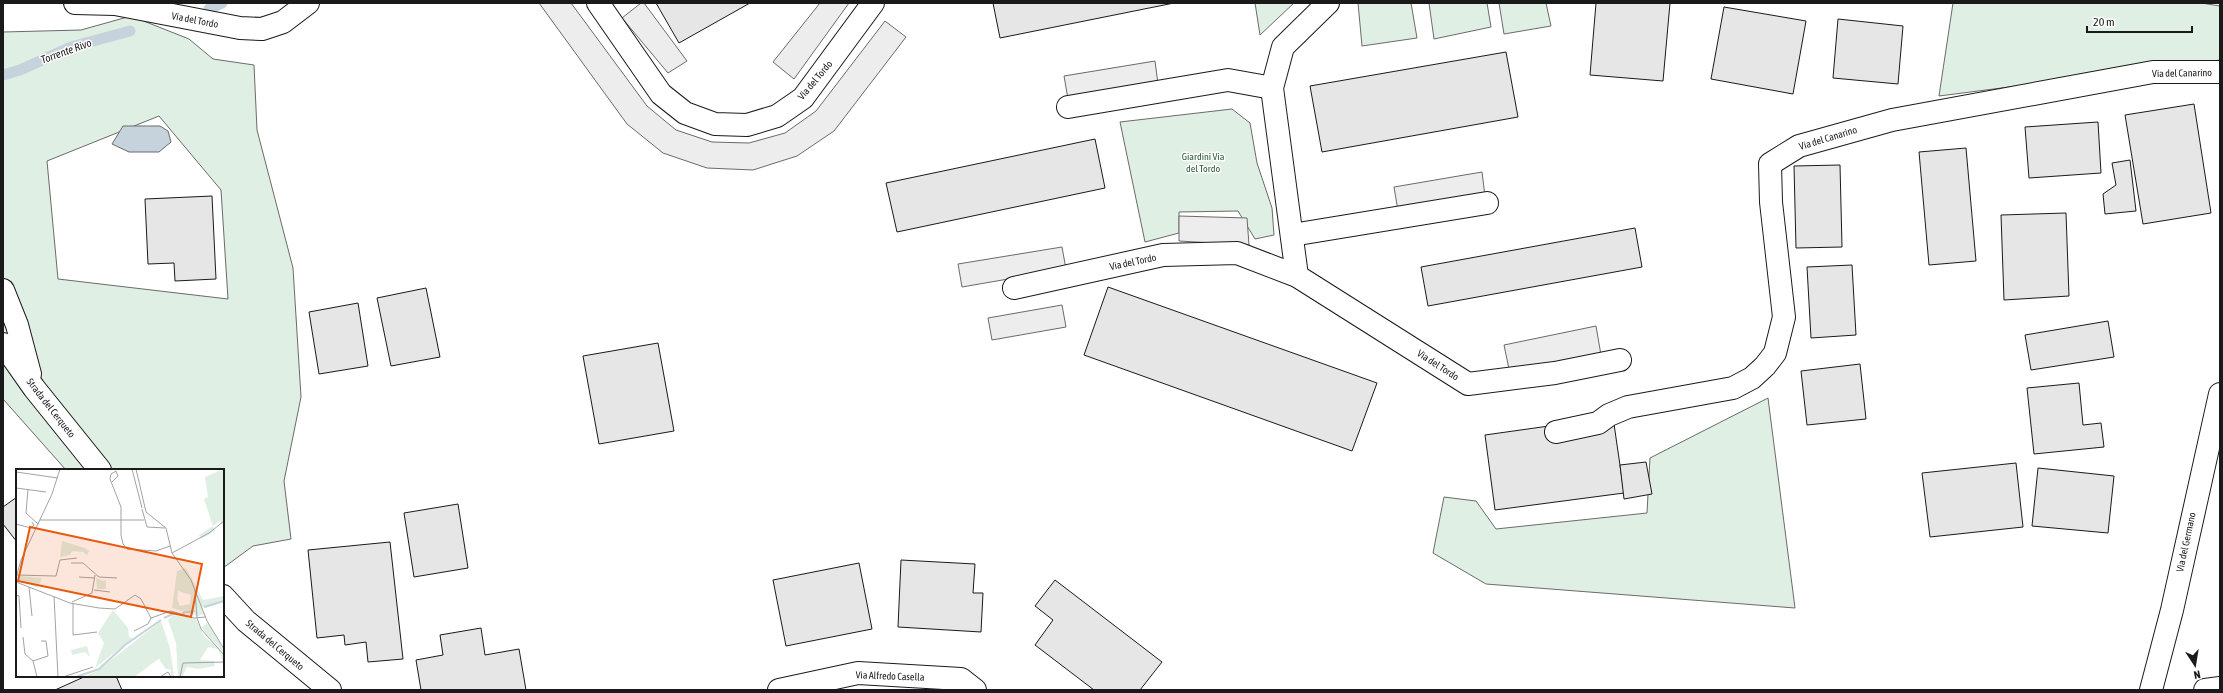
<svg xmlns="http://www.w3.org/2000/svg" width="2223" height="693" font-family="'Asap Condensed',sans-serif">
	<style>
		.green { fill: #e0efe3; stroke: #6a6a6a; fill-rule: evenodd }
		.parking { fill: #ededed; stroke: #6a6a6a }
		.water { fill: #c6d2dc; stroke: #6a6a6a }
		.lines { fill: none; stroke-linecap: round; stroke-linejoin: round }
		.stream { stroke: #c6d2dc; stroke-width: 11 }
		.building { fill: #e6e6e6; stroke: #1a1a1a }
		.minor-casing { stroke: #1a1a1a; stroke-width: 24 }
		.minor { stroke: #fff; stroke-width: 22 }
		.labels { text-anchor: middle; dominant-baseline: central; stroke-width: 3; stroke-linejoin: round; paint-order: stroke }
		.street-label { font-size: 10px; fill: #1a1a1a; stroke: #fff }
		.park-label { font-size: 10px; fill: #2b5a34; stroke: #fff }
		.water-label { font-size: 11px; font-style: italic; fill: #1a1a1a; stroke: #fff }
		.inset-river { fill: none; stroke: #c6d2dc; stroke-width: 2 }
		.inset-road { fill: none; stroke: #a3a3a3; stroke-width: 1 }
		.view { fill: #e8590c; fill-opacity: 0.15; stroke: #e8590c; stroke-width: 2 }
		.inset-edge { fill: none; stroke: #1a1a1a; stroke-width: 2 }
	</style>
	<rect width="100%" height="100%" fill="#fff"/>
	<g class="green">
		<polygon points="1255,3 1294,3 1260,35"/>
		<polygon points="1358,3 1411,3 1417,38 1362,46"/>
		<polygon points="1429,3 1487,3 1491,27 1434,39"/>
		<polygon points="1499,3 1546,3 1551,26 1504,34"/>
		<polygon points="1953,3 2201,3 2220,6 2220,60 1939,96"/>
		<path d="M131,16L189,39L213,59L254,65L257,130L293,268L301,397L284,481L291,539L253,546L223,568V470H66L3,399V32L81,30ZM159,116L221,190L228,299L58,279L47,161Z"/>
		<polygon points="1232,109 1250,123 1257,163 1272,208 1274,235 1255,239 1238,211 1179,212 1179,233 1145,242 1120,122"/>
		<polygon points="1768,398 1795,608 1486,584 1433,553 1444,497 1476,501 1496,529 1647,513 1650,458"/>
	</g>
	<g class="parking">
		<polygon points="539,3 571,3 647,106 676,130 712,142 749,143 785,133 816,111 885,21 906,37 834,131 797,156 753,170 707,168 663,153 627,124"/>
		<polygon points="641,3 644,3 687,61 668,73 622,18"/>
		<polygon points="820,3 849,3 794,79 773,62"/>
		<polygon points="1155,61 1158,84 1068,99 1064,76"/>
		<polygon points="1482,172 1485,196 1398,211 1394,187"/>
		<polygon points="1179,216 1247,218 1249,245 1179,241"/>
		<polygon points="1062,247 1066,269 962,287 958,264"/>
		<polygon points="1062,305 1066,327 992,340 988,318"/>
		<polygon points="1596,326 1601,355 1510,374 1504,345"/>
	</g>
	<polygon class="water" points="123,126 160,126 168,131 171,142 159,152 129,152 112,144"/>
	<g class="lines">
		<g class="stream">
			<polyline points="209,9 222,3"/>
			<polyline points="3,75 20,70 71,47 130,31"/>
		</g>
	</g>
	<g class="building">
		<polygon points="656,3 750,3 679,43"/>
		<polygon points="993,3 1174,3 1000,38"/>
		<polygon points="1596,3 1670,3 1663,81 1590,75"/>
		<polygon points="1724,7 1806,21 1793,94 1711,79"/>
		<polygon points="1838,19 1903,26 1898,84 1833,78"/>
		<polygon points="1506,52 1518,117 1322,152 1310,86"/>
		<polygon points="2194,104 2211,213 2143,224 2125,115"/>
		<polygon points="2098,122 2101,173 2029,178 2025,127"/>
		<polygon points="1095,139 1105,188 897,232 886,183"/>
		<polygon points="1966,148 1976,261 1929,265 1919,152"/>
		<polygon points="2130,160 2136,211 2105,214 2103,194 2116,185 2112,163"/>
		<polygon points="1840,165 1842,247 1796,248 1794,166"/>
		<polygon points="212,196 216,279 175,281 174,263 148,264 145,199"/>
		<polygon points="2066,213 2069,296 2004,300 2001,215"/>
		<polygon points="1635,228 1642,267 1428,306 1421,267"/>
		<polygon points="1852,265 1856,335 1811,338 1807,267"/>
		<polygon points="1108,287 1377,383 1352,451 1084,355"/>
		<polygon points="426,288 440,357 391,366 377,298"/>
		<polygon points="358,303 368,366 319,374 309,312"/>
		<polygon points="2108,321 2114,357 2031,370 2025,335"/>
		<polygon points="658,343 674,431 599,444 583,356"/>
		<polygon points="1860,364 1866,419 1807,425 1801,371"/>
		<polygon points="2079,383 2083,425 2101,423 2104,447 2034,454 2027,388"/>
		<polygon points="1613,417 1624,493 1495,510 1485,435"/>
		<polygon points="1646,462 1652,494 1624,499 1620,465"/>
		<polygon points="2016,463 2023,527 1930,537 1922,473"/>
		<polygon points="2038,468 2114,476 2108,533 2032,526"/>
		<polygon points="17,497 17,542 3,524 3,507"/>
		<polygon points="458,504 468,568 414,577 404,513"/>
		<polygon points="390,542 403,659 368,662 366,642 345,645 344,635 317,638 308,550"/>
		<polygon points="901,560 975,564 973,593 983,593 981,632 898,627"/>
		<polygon points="859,563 872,629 786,646 773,580"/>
		<polygon points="1055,580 1162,662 1140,690 1094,690 1035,645 1053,620 1035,606"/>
		<polygon points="481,628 485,655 519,649 526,690 421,690 416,660 443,655 440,635"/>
		<polygon points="86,676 116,676 122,690 55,690"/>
	</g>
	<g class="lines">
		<defs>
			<g id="minor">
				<polyline points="75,3 115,4 240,28 262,29 283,22 308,3"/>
				<polyline points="598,3 661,94 685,113 715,124 747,125 777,116 803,98 873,3"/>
				<polyline points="1068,107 1228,80 1272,88"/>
				<polyline points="1292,235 1487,203"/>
				<polyline points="1297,276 1272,88 1283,47 1328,3"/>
				<polyline points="1014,288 1163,255 1237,253 1297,276 1468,384 1555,373 1620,360"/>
				<polyline points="3,290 17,325 30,374"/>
				<polyline points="3,344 34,388 100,470"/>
				<polyline points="1556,432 1598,423 1609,415 1628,407 1733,388 1752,378 1765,366 1775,353 1784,317 1771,202 1770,164 1799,146 1892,120 2153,72 2220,72"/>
				<polyline points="223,596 246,621 330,690"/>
				<polyline points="779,690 858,673 961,679 975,690"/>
				<polyline points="2151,690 2172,610 2220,394"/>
				<polyline points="2205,690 2220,688"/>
			</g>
		</defs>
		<use href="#minor" class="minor-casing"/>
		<use href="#minor" class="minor"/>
	</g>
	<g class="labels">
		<g class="street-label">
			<text transform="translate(195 20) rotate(11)">Via del Tordo</text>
			<text transform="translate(2182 73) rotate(-1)">Via del Canarino</text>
			<text transform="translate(815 80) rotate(-50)">Via del Tordo</text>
			<text transform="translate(1828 138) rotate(-17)">Via del Canarino</text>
			<text transform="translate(1133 262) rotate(-12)">Via del Tordo</text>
			<text transform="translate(1438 365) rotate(33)">Via del Tordo</text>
			<text transform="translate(51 408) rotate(52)">Strada del Cerqueto</text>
			<text transform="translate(2186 542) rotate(-78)">Via del Germano</text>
			<text transform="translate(275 645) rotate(40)">Strada del Cerqueto</text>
			<text transform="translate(890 676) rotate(2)">Via Alfredo Casella</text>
		</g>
		<g class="park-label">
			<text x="1203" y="156">Giardini Via<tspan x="1203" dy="12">del Tordo</tspan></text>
		</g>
		<g class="water-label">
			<text transform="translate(66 51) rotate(-20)">Torrente Rivo</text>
		</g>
	</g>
	<g transform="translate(16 469)">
		<rect width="208" height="208" fill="#fff"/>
		<path d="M208,0V54L205,56L204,52L197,57L199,62L185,70L183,66L197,57L188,30L192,28L189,8ZM46,72L69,79L73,82L71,86L67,83L56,82L54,86L44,88ZM170,99L187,131L208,127V133L189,139L186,137L188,145L182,147L156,139L161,102ZM162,122L175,126L174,135L164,137L161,130ZM4,107L26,109L22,119L2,111ZM80,109L87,112L90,111V120H81ZM97,141L112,159L113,168L117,169L79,199L88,174L82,164ZM157,146L180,150L188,167L205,182L208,188V195L202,180L192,178L184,191L198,192L199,197L182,200L171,198L166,208H162L160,174L152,151ZM145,152L154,179L158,208H155V201L150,200L143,190L145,188L118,208H68L81,202ZM192,154L208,181V184L190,165L186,158ZM71,177L74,188L69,183L56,186L55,181Z" fill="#e0efe3" fill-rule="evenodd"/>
		<path class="inset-river" d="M188,138L208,132M166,144L179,142M148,149L159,144M60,208L83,200L109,176L145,151"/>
		<path class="inset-road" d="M116,0L126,39M120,0L130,43L150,59L156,84L175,111L191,152L208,180M0,3L42,9M96,13L102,7L100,2L95,5L94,10L105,38V66L107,75L111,80L140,82L154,77M0,19L30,23M12,20L10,44L22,55M126,40L131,58L149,59M24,51H128M0,55L15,59L18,56L16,53M156,84L193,64L208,52M55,94H67L83,108L101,109M1,106L38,107H40L44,91L61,89M63,108L78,109M0,109L5,91L36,25L44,0M0,113L54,134L83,139L99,140L119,126L125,130L135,149L155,142L178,149L190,148M13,118L16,147M78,121L94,123M179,121L181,149L185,160L208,186M0,126L3,127L5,159M38,127L42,208M56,133L76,124L79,106M57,134V166L81,163M118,162L132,155L135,149M7,168L9,185L17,192M21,208L17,192L32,187L30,172H25M47,208L77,198M144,208L152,203L155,208M164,208L167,194L208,193"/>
		<path class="view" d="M14,58L186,95L175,148L2,112Z"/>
		<rect width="208" height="208" class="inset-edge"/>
	</g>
	<rect width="2223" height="693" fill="none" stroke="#1a1a1a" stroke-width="8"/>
	<g transform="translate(2195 665) rotate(168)" stroke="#ffffff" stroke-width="3" paint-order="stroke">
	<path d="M0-3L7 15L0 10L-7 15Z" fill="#1a1a1a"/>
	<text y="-6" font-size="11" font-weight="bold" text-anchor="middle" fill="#1a1a1a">N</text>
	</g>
	<path d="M2087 26v6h105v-6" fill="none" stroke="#1a1a1a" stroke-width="2"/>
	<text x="2093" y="26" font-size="12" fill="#1a1a1a" stroke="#ffffff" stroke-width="3" paint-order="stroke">20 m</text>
</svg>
